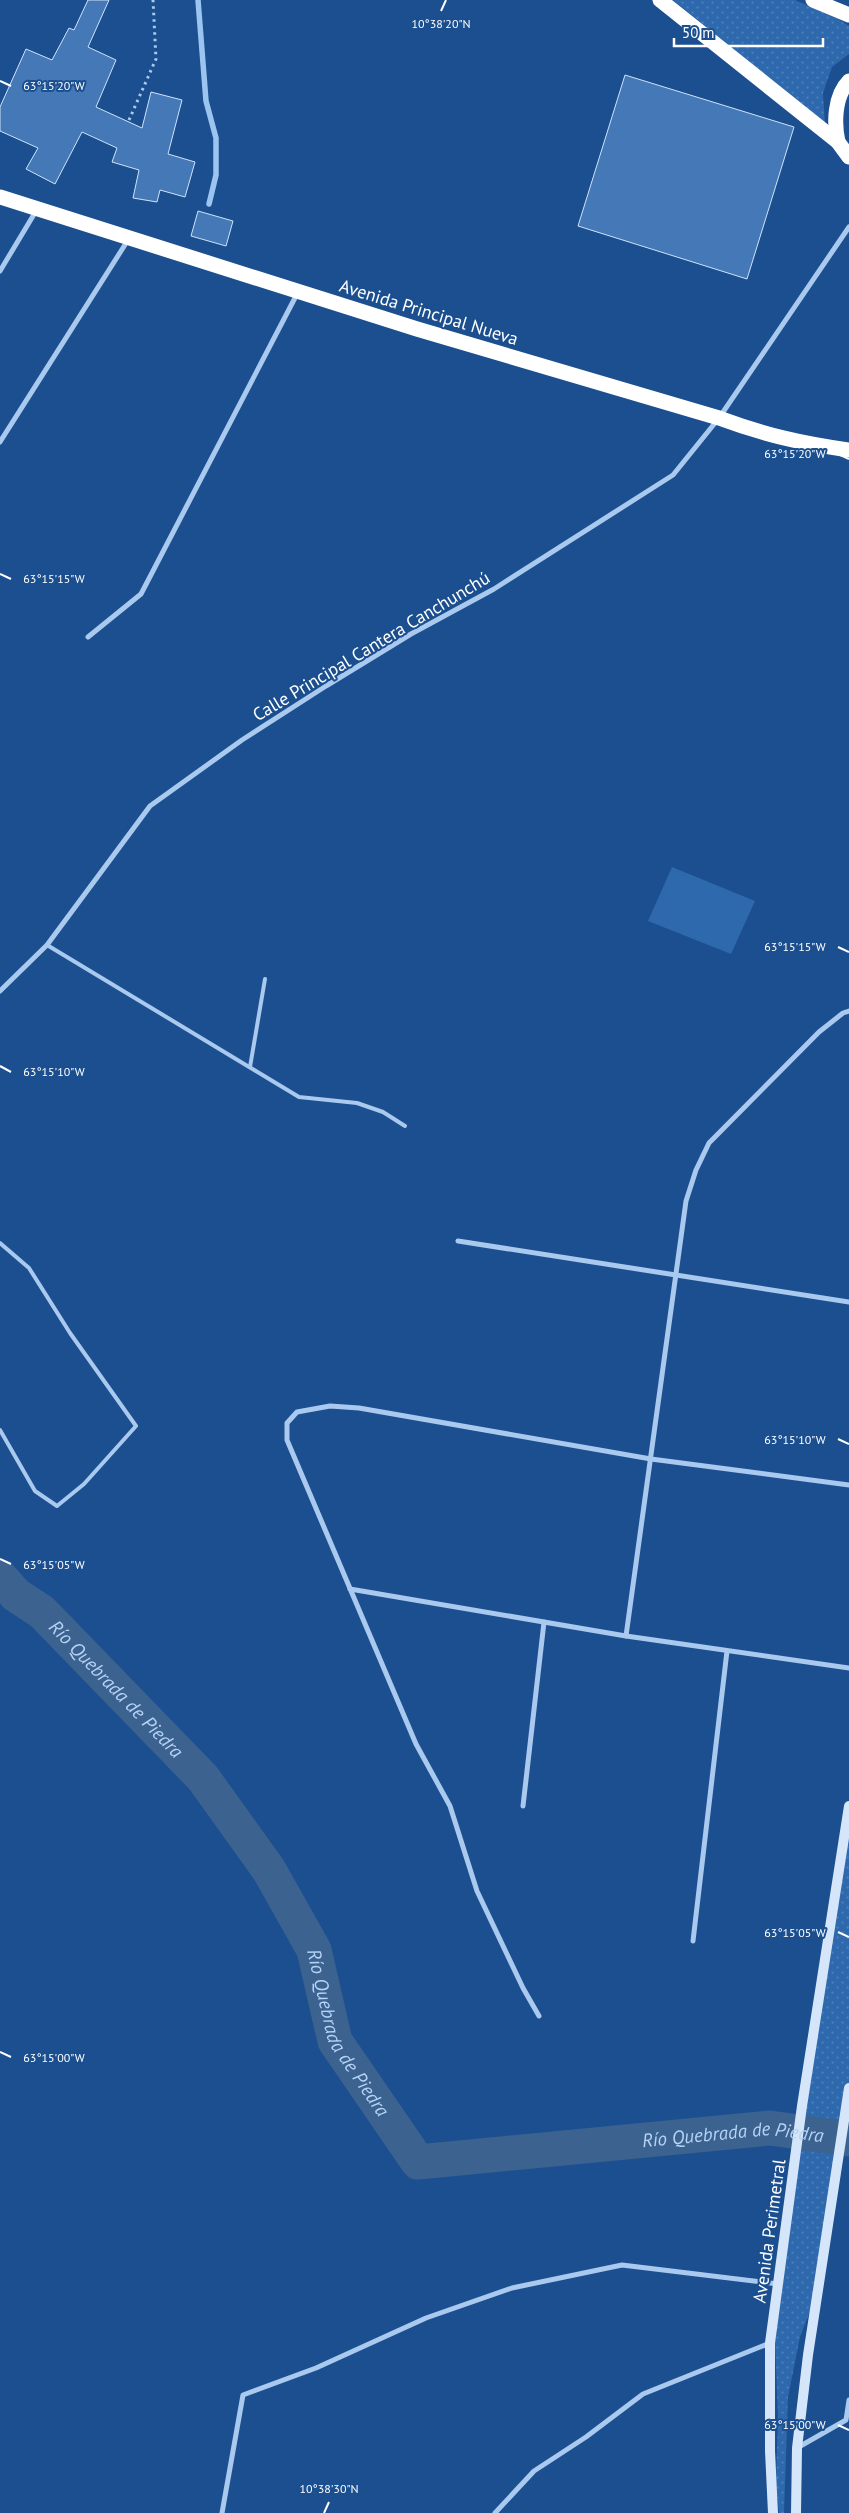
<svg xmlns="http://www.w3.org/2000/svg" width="849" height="2513" font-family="'PT Sans',sans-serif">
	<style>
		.grass { fill: url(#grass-dots) }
		.pitch { fill: #2e69ad }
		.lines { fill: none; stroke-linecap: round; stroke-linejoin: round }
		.stream { stroke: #9cc4f0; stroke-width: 5.5 }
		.river { stroke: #3c6290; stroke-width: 35 }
		.building { fill: #4478b7; stroke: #cfe3fa }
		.path { stroke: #a9c9ee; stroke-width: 3; stroke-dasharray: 2.5 4; stroke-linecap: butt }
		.lane { stroke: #a9c9ee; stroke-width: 4 }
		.street { stroke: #a9c9ee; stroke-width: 5 }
		.secondary { stroke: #d6e6fa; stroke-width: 10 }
		.highway { stroke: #fff; stroke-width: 15 }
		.ticks { fill: none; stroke: #fff; stroke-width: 2 }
		.labels { text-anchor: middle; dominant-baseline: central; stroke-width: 4; stroke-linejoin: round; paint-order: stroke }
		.street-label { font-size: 18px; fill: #fff; stroke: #1b4f8f }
		.water-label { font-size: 19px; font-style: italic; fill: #b5d3f5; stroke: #1b4f8f }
		.ticks-label { font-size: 12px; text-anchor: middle; fill: #fff; stroke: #1b4f8f; stroke-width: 4; stroke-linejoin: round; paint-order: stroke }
	</style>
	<defs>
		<pattern id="grass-dots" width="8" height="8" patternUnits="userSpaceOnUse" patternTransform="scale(1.25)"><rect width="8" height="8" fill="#2e69ad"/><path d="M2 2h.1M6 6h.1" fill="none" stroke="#4d80b9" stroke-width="1.8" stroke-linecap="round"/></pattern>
	</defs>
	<rect width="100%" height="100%" fill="#1b4f8f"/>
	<g class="grass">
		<polygon points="673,0 795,0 838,19 849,26 849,54 832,67 823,93 825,124"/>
		<polygon points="849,1806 849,2088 817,2293 800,2337 788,2397 784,2513 779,2513 776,2482 778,2416 775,2344 778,2284"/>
	</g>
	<polygon class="pitch" points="672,867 755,901 731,954 648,921"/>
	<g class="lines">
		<polyline class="stream" points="198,0 206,101 216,138 216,175 209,204"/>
		<path class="river" id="s1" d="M0,1577L16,1595L42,1612L203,1778L269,1870L314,1950L335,2041L418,2162L770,2128L849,2139"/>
	</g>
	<g class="building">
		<polygon points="88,0 109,0 88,47 116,60 96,107 142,128 151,92 182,100 168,154 195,162 185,197 160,190 157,202 133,198 139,170 112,162 117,148 82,132 55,184 26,169 38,148 0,131 0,107 26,49 52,60 69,28 74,30"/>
		<polygon points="625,75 794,127 747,279 578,226"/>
		<polygon points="198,211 233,221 226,246 191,236"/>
	</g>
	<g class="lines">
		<polyline class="path" points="129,120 156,59 153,0"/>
		<g class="lane">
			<polyline points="47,945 299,1097 357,1103 383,1112 405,1126"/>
			<polyline points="250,1067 265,979"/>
			<polyline points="0,1243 29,1268 70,1333 136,1426 84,1484 57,1506 35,1491 0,1430"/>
		</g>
		<g class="street">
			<polyline points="0,271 36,211"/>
			<polyline points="0,442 128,240"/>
			<polyline points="88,637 141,594 297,294"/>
			<polyline points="0,991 47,945 150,806 242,740 326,686 411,634 494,589 673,475 719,418 849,227"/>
			<polyline points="458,1241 849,1302"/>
			<polyline points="350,1589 626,1636 849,1668"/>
			<polyline points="626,1636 686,1201 696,1170 709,1143 819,1032 843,1013 849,1011"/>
			<polyline points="523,1806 544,1622"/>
			<polyline points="693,1941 727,1651"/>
			<polyline points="539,2016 523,1988 477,1891 450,1806 416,1744 287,1440 287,1423 297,1412 330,1406 359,1408 651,1459 849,1485"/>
			<polyline points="797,2448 846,2420 849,2400"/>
			<polyline points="222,2513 243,2395 316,2368 426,2318 512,2288 622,2265 778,2284"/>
			<polyline points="495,2513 534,2471 586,2437 643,2394 770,2343"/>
		</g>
		<g class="secondary">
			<polyline points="773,2513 770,2451 770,2343 802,2106 849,1806"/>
			<polyline points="796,2513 797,2448 808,2355 849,2088"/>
		</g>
		<g class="highway">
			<polyline points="660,0 838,142 849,157"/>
			<polyline points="813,0 849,15"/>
			<path d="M838,142C834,124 834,96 849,81"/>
			<path d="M0,197L417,329L719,418C765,435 800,443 849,450"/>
		</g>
	</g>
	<path class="ticks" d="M441,11L446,0M0,81L11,86M838,454L849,459M0,574L11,579M838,947L849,952M0,1066L11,1072M838,1439L849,1444M0,1559L11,1564M838,1932L849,1937M0,2052L11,2057M838,2425L849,2430M324,2513L329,2502"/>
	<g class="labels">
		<g class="street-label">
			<text transform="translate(429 312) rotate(17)">Avenida Principal Nueva</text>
			<text transform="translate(371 646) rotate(-31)">Calle Principal Cantera Canchunchú</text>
			<text transform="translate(769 2231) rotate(-82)">Avenida Perimetral</text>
		</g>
		<g class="water-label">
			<text stroke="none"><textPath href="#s1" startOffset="162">Río Quebrada de Piedra</textPath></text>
			<text stroke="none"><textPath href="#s1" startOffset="582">Río Quebrada de Piedra</textPath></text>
			<text stroke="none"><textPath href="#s1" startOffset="1048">Río Quebrada de Piedra</textPath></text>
		</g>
	</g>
	<g class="ticks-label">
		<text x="441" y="28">10°38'20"N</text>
		<text x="54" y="90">63°15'20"W</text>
		<text x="795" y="458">63°15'20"W</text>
		<text x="54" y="583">63°15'15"W</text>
		<text x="795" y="951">63°15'15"W</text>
		<text x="54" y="1076">63°15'10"W</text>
		<text x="795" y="1444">63°15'10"W</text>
		<text x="54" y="1569">63°15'05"W</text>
		<text x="795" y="1937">63°15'05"W</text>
		<text x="54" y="2062">63°15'00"W</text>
		<text x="795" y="2429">63°15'00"W</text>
		<text x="329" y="2493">10°38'30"N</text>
	</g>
	<path d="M674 38v8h149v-8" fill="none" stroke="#ffffff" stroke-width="2.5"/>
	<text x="682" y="38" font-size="15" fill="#ffffff" stroke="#1b4f8f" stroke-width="4" paint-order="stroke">50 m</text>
</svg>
